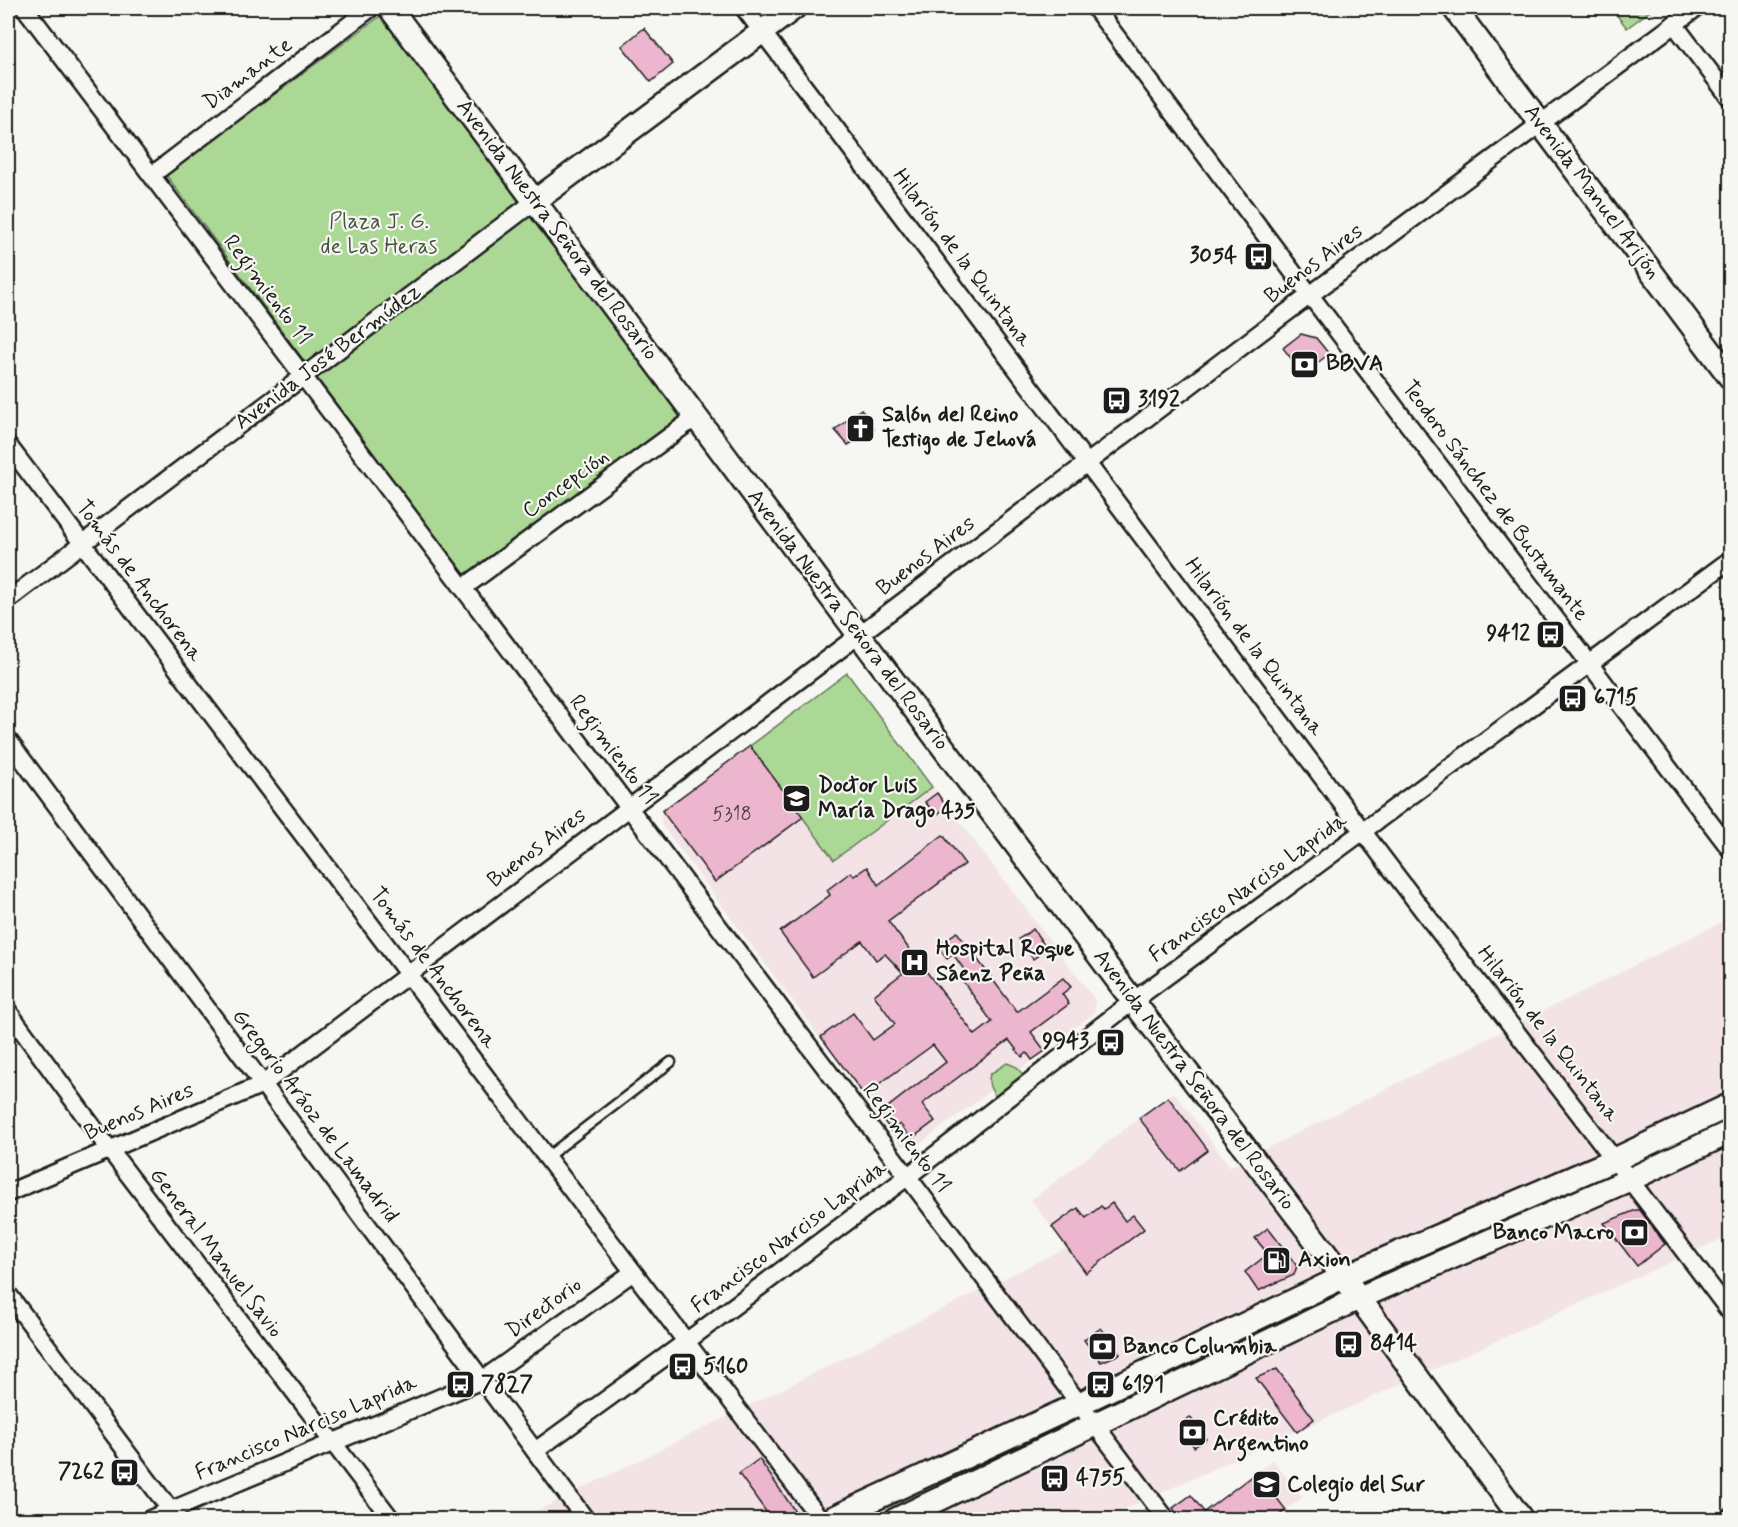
<svg xmlns="http://www.w3.org/2000/svg" width="1738" height="1527" font-family="Mynerve,sans-serif">
	<style>
		.built { fill: #f3e3e7 }
		.green { fill: #acd896; stroke: #647a59; stroke-width: 1.5 }
		.building { fill: #ecb6ce; stroke: #1c1c1c; stroke-width: 1.5 }
		.lines { fill: none; stroke-linecap: round; stroke-linejoin: round }
		.lane-casing { stroke: #1c1c1c; stroke-width: 13 }
		.street-casing { stroke: #1c1c1c; stroke-width: 21 }
		.secondary-casing { stroke: #1c1c1c; stroke-width: 27 }
		.lane { stroke: #f6f6f2; stroke-width: 8 }
		.street { stroke: #f6f6f2; stroke-width: 16 }
		.secondary { stroke: #f6f6f2; stroke-width: 22 }
		.labels { text-anchor: middle; dominant-baseline: central; stroke-width: 4.5; stroke-linejoin: round; paint-order: stroke }
		.number-label { font-size: 20px; fill: #504248 }
		.street-label { font-size: 22px; fill: #1c1c1c; stroke: #f6f6f2 }
		.park-label { font-size: 22px; fill: #475441; stroke: #f6f6f2 }
		.poi-label { font-size: 22px; font-weight: bold; fill: #1c1c1c; stroke: #f6f6f2; text-anchor: start }
	</style>
	<rect width="100%" height="100%" fill="#f6f6f2"/>
	<filter id="ink" filterUnits="userSpaceOnUse"><feTurbulence type="fractalNoise" baseFrequency=".0167" numOctaves="2"/><feDisplacementMap in="SourceGraphic" scale="12" xChannelSelector="R" yChannelSelector="G"/><feConvolveMatrix kernelMatrix="1 2 1 2 8 2 1 2 1" color-interpolation-filters="sRGB"/></filter>
	<g filter="url(#ink)">
		<g class="built">
			<polygon points="847,673 1095,1000 1094,1013 1045,1051 919,1144 901,1146 661,824 662,811"/>
			<polygon points="1730,918 1730,1235 1103,1519 519,1520 1067,1247 1031,1200 1174,1092 1229,1165 1227,1168"/>
			<polygon points="1273,1460 1302,1498 1273,1519 1194,1520"/>
		</g>
		<g class="green">
			<polygon points="1611,8 1654,8 1627,28"/>
			<polygon points="383,14 682,415 465,577 166,175"/>
			<polygon points="847,673 932,787 834,860 750,746"/>
			<path d="M1007,1063L1017,1067L1026,1079L998,1100C991,1090 987,1085 990,1074Z"/>
		</g>
		<g class="building">
			<polygon points="644,28 673,64 651,82 622,46"/>
			<polygon points="1301,334 1316,338 1329,354 1303,374 1283,348"/>
			<polygon points="861,409 874,429 848,445 835,430"/>
			<polygon points="750,746 803,817 715,882 662,811"/>
			<polygon points="937,793 947,807 936,815 925,802"/>
			<polygon points="943,835 965,864 888,921 900,937 975,1035 992,1022 962,980 968,975 953,954 947,959 937,946 957,932 1017,1012 1063,978 1071,987 1062,994 1069,1004 1031,1032 1045,1051 1032,1060 1027,1053 1022,1057 1009,1040 922,1104 935,1121 911,1139 900,1124 891,1131 879,1114 946,1062 933,1045 864,1095 821,1037 853,1013 873,1040 895,1024 874,995 903,973 885,954 876,960 862,941 813,977 780,932 830,895 827,890 851,872 854,876 867,867 878,885"/>
			<polygon points="1033,929 1047,949 1033,959 1019,939"/>
			<polygon points="1168,1097 1208,1150 1180,1171 1139,1118"/>
			<polygon points="1112,1203 1125,1221 1133,1215 1144,1229 1086,1273 1052,1227 1078,1208 1086,1218 1101,1206 1104,1209"/>
			<polygon points="1636,1210 1640,1210 1665,1244 1637,1266 1604,1223"/>
			<polygon points="1268,1228 1297,1266 1294,1275 1258,1291 1245,1272 1268,1254 1255,1238"/>
			<polygon points="1101,1328 1120,1354 1101,1362 1084,1340"/>
			<polygon points="1277,1369 1314,1419 1297,1432 1256,1378"/>
			<polygon points="1190,1417 1206,1439 1194,1447 1179,1425"/>
			<polygon points="759,1459 801,1520 772,1520 739,1474"/>
			<polygon points="1257,1472 1286,1510 1273,1520 1181,1520 1173,1508 1191,1495 1204,1512"/>
		</g>
		<g class="lines">
			<defs>
				<polyline id="lane" points="547,1157 671,1062"/>
				<g id="street">
					<polyline points="25,8 1167,1520"/>
					<path d="M744,8C952,280 1155,555 1361,829C1483,991 1609,1150 1730,1312"/>
					<polyline points="1095,8 1310,295 1730,849"/>
					<polyline points="1674,24 1730,98"/>
					<polyline points="152,175 371,8"/>
					<polyline points="8,445 821,1520"/>
					<polyline points="463,588 696,417"/>
					<polyline points="8,600 535,201"/>
					<polyline points="8,740 586,1520"/>
					<polyline points="8,1011 109,1149 392,1520"/>
					<polyline points="8,1193 263,1084 1310,295 1696,8"/>
					<polyline points="8,1294 178,1520"/>
					<polyline points="535,1451 687,1341 907,1177 1133,1001 1730,560"/>
					<polyline points="148,1520 482,1380 632,1273"/>
					<polyline points="1728,1520 1730,1517"/>
				</g>
				<g id="secondary">
					<polyline points="390,8 1133,1001 1351,1287 1522,1520"/>
					<polyline points="1454,8 1730,377"/>
					<polyline points="535,201 794,8"/>
					<polyline points="829,1520 1081,1403 1343,1277 1616,1159 1730,1105"/>
					<polyline points="895,1520 1359,1298 1631,1179 1730,1132"/>
				</g>
			</defs>
			<use href="#lane" class="lane-casing"/>
			<use href="#street" class="street-casing"/>
			<use href="#secondary" class="secondary-casing"/>
			<use href="#lane" class="lane"/>
			<use href="#street" class="street"/>
			<use href="#secondary" class="secondary"/>
		</g>
	</g>
	<defs>
		<symbol id="bus-square" viewBox="-11 -11 22 22"><rect x="-9" y="-9" width="18" height="18" rx="4" fill="#1c1c1c" stroke="#f6f6f2"/><path d="M-5-6H5V4H4V6H2V4H-2V6H-4V4H-5ZM-3.5-4V0h7V-4ZM-3.5 1.2v1.5H-2V1.2ZM2 1.2v1.5H3.5V1.2Z" fill="#fff"/></symbol>
		<symbol id="bank-square" viewBox="-11 -11 22 22"><rect x="-9" y="-9" width="18" height="18" rx="4" fill="#1c1c1c" stroke="#f6f6f2"/><path d="M-6-4H6V4H-6ZM0-2.3a2.3 2.3 0 1 0 0 4.6a2.3 2.3 0 1 0 0-4.6Z" fill="#fff"/></symbol>
		<symbol id="church-square" viewBox="-11 -11 22 22"><rect x="-9" y="-9" width="18" height="18" rx="4" fill="#1c1c1c" stroke="#f6f6f2"/><path d="M-1.2-6h2.4v3.5h3.3v2.4h-3.3V6h-2.4V-.1h-3.3v-2.4h3.3Z" fill="#fff"/></symbol>
		<symbol id="university-square" viewBox="-11 -11 22 22"><rect x="-9" y="-9" width="18" height="18" rx="4" fill="#1c1c1c" stroke="#f6f6f2"/><path d="M0-5L7-2L0 1L-7-2ZM-4 1L0 2.5L4 1V4Q0 6-4 4Z" fill="#fff"/></symbol>
		<symbol id="hospital-square" viewBox="-11 -11 22 22"><rect x="-9" y="-9" width="18" height="18" rx="4" fill="#1c1c1c" stroke="#f6f6f2"/><path d="M-5-5h3v3.5h4V-5h3V5h-3V1.5h-4V5h-3Z" fill="#fff"/></symbol>
		<symbol id="fuel-square" viewBox="-11 -11 22 22"><rect x="-9" y="-9" width="18" height="18" rx="4" fill="#1c1c1c" stroke="#f6f6f2"/><path d="M-5.5-6h7V0h2V4h1.3V-2.5L3-4.5l.8-.8L6-3V5H2.5V1h-1V6h-7ZM-4.2-4.7v3.2H.2V-4.7Z" fill="#fff"/></symbol>
		<symbol id="school-square" viewBox="-11 -11 22 22"><rect x="-9" y="-9" width="18" height="18" rx="4" fill="#1c1c1c" stroke="#f6f6f2"/><path d="M0-5L7-2L0 1L-7-2ZM-4 1L0 2.5L4 1V4Q0 6-4 4Z" fill="#fff"/></symbol>
	</defs>
	<g fill-rule="evenodd">
		<use href="#bus-square" x="1242" y="240" width="33" height="33"/>
		<use href="#bank-square" x="1288" y="348" width="33" height="33"/>
		<use href="#bus-square" x="1100" y="384" width="33" height="33"/>
		<use href="#church-square" x="844" y="412" width="33" height="33"/>
		<use href="#bus-square" x="1534" y="618" width="33" height="33"/>
		<use href="#bus-square" x="1556" y="682" width="33" height="33"/>
		<use href="#university-square" x="780" y="782" width="33" height="33"/>
		<use href="#hospital-square" x="898" y="946" width="33" height="33"/>
		<use href="#bus-square" x="1094" y="1026" width="33" height="33"/>
		<use href="#bank-square" x="1618" y="1216" width="33" height="33"/>
		<use href="#fuel-square" x="1260" y="1244" width="33" height="33"/>
		<use href="#bus-square" x="1332" y="1328" width="33" height="33"/>
		<use href="#bank-square" x="1086" y="1330" width="33" height="33"/>
		<use href="#bus-square" x="666" y="1350" width="33" height="33"/>
		<use href="#bus-square" x="444" y="1368" width="33" height="33"/>
		<use href="#bus-square" x="1084" y="1368" width="33" height="33"/>
		<use href="#bank-square" x="1176" y="1416" width="33" height="33"/>
		<use href="#bus-square" x="108" y="1456" width="33" height="33"/>
		<use href="#bus-square" x="1038" y="1462" width="33" height="33"/>
		<use href="#school-square" x="1250" y="1468" width="33" height="33"/>
	</g>
	<g class="labels">
		<g class="number-label">
			<text x="732" y="814">5318</text>
		</g>
		<g class="street-label">
			<text transform="translate(248 74) rotate(-37)">Diamante</text>
			<text transform="translate(1592 192) rotate(53)">Avenida Manuel Arijón</text>
			<text transform="translate(557 230) rotate(53)">Avenida Nuestra Señora del Rosario</text>
			<text transform="translate(962 258) rotate(53)">Hilarión de la Quintana</text>
			<text transform="translate(1314 264) rotate(-37)">Buenos Aires</text>
			<text transform="translate(267 290) rotate(53)">Regimiento 11</text>
			<text transform="translate(328 357) rotate(-37)">Avenida José Bermúdez</text>
			<text transform="translate(566 484) rotate(-36)">Concepción</text>
			<text transform="translate(1495 501) rotate(53)">Teodoro Sánchez de Bustamante</text>
			<text transform="translate(926 556) rotate(-37)">Buenos Aires</text>
			<text transform="translate(139 581) rotate(53)">Tomás de Anchorena</text>
			<text transform="translate(848 620) rotate(53)">Avenida Nuestra Señora del Rosario</text>
			<text transform="translate(1254 647) rotate(53)">Hilarión de la Quintana</text>
			<text transform="translate(613 750) rotate(53)">Regimiento 11</text>
			<text transform="translate(537 848) rotate(-37)">Buenos Aires</text>
			<text transform="translate(1248 888) rotate(-36)">Francisco Narciso Laprida</text>
			<text transform="translate(433 968) rotate(53)">Tomás de Anchorena</text>
			<text transform="translate(1548 1034) rotate(52)">Hilarión de la Quintana</text>
			<text transform="translate(1194 1080) rotate(53)">Avenida Nuestra Señora del Rosario</text>
			<text transform="translate(139 1112) rotate(-23)">Buenos Aires</text>
			<text transform="translate(315 1116) rotate(53)">Gregorio Aráoz de Lamadrid</text>
			<text transform="translate(906 1138) rotate(53)">Regimiento 11</text>
			<text transform="translate(789 1237) rotate(-37)">Francisco Narciso Laprida</text>
			<text transform="translate(216 1253) rotate(53)">General Manuel Savio</text>
			<text transform="translate(544 1308) rotate(-36)">Directorio</text>
			<text transform="translate(306 1428) rotate(-23)">Francisco Narciso Laprida</text>
		</g>
		<g class="park-label">
			<text x="379" y="222">Plaza J. G.<tspan x="379" dy="25">de Las Heras</tspan></text>
		</g>
		<g class="poi-label">
			<text x="1237" y="256" text-anchor="end">3054</text>
			<text x="1326" y="364">BBVA</text>
			<text x="1138" y="400">3192</text>
			<text x="882" y="415">Salón del Reino<tspan x="882" dy="25">Testigo de Jehová</tspan></text>
			<text x="1530" y="634" text-anchor="end">9412</text>
			<text x="1594" y="698">6715</text>
			<text x="818" y="786">Doctor Luis<tspan x="818" dy="25">María Drago 435</tspan></text>
			<text x="936" y="949">Hospital Roque<tspan x="936" dy="25">Sáenz Peña</tspan></text>
			<text x="1089" y="1042" text-anchor="end">9943</text>
			<text x="1614" y="1233" text-anchor="end">Banco Macro</text>
			<text x="1298" y="1260">Axion</text>
			<text x="1370" y="1344">8414</text>
			<text x="1123" y="1347">Banco Columbia</text>
			<text x="703" y="1367">5160</text>
			<text x="481" y="1385">7827</text>
			<text x="1122" y="1385">6191</text>
			<text x="1213" y="1419">Crédito<tspan x="1213" dy="25">Argentino</tspan></text>
			<text x="104" y="1472" text-anchor="end">7262</text>
			<text x="1076" y="1478">4755</text>
			<text x="1287" y="1485">Colegio del Sur</text>
		</g>
	</g>
	<rect width="1738" height="1527" fill="none" stroke="#f6f6f2" stroke-width="30"/>
	<rect x="15" y="15" width="1708" height="1497" fill="none" stroke="#1c1c1c" stroke-width="2" filter="url(#ink)"/>
</svg>
